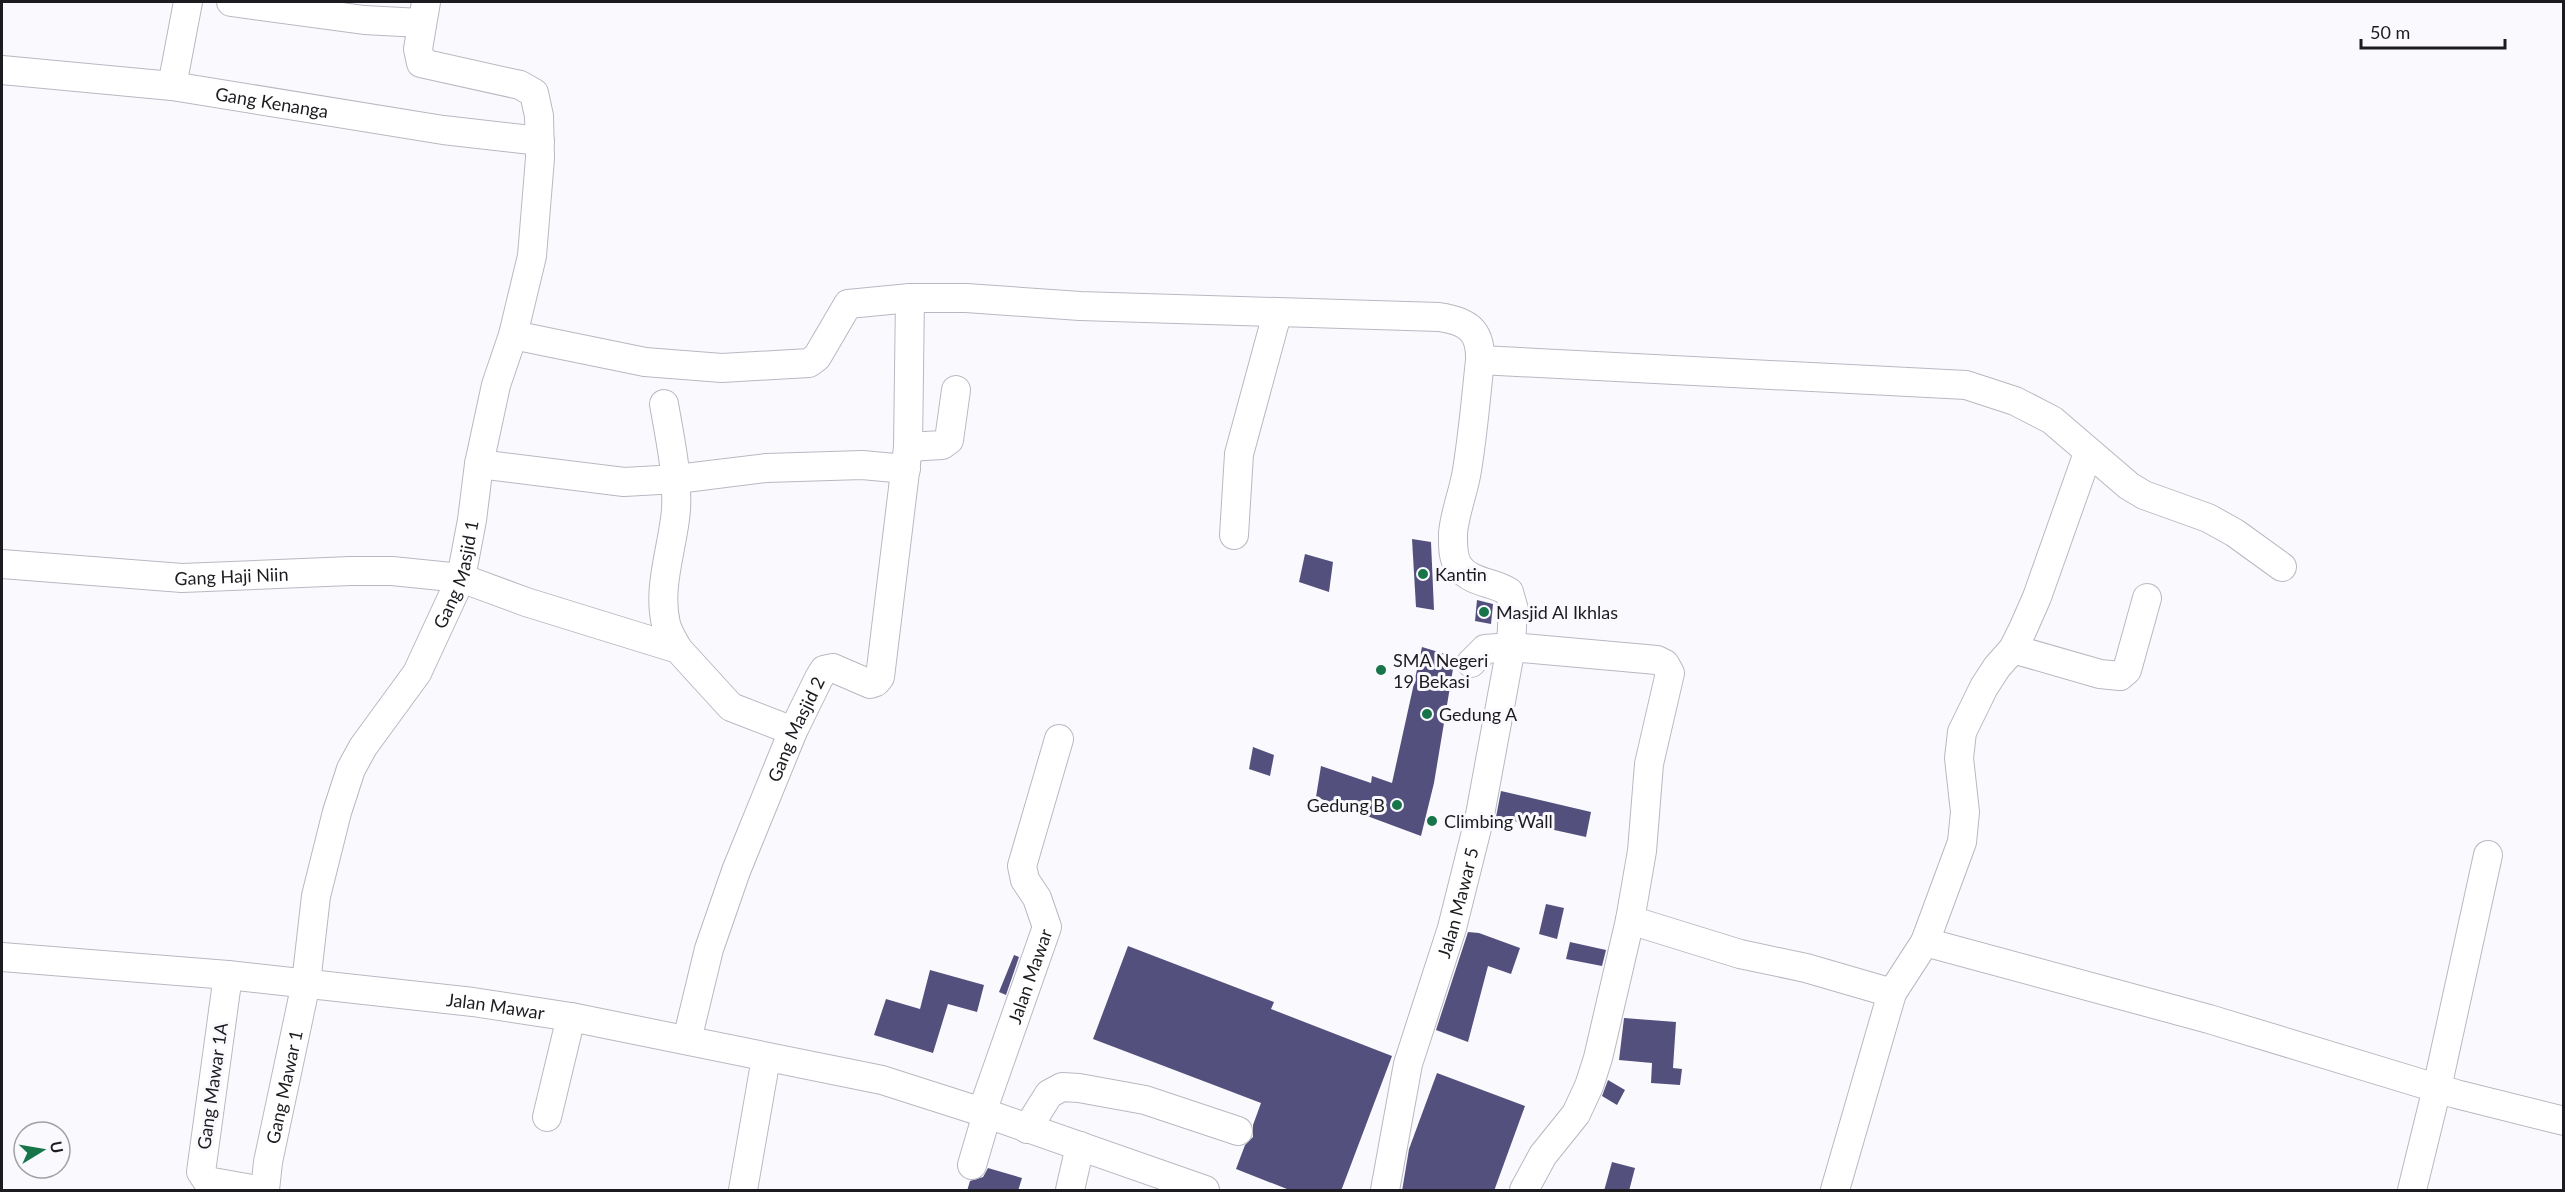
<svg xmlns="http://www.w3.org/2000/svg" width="2565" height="1192" font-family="Lato,sans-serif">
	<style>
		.building { fill: #54507d }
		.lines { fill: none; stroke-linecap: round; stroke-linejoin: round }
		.minor-casing { stroke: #b9b8c2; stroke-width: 30 }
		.minor { stroke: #fff; stroke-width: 28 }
		.poi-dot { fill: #187449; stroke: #fafafe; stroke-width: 2 }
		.labels { text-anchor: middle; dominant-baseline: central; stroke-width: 6; stroke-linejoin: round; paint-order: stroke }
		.street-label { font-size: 18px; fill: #1c1c20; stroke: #fafafe }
		.poi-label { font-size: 18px; fill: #1c1c20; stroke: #fafafe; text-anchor: start }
	</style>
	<rect width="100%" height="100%" fill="#fafafe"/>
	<g class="building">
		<polygon points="1412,539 1431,542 1434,610 1416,607"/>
		<polygon points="1305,554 1333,562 1329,592 1299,582"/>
		<polygon points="1477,600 1493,604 1491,624 1475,621"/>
		<polygon points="1422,647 1455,657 1434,783 1421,836 1316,797 1321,766 1371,783 1372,776 1392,783"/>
		<polygon points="1253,747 1274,755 1270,776 1249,769"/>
		<polygon points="1501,791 1591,812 1586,837 1496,817"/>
		<polygon points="1546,904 1564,908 1557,939 1539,934"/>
		<polygon points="1468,932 1479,933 1520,948 1511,974 1488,966 1468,1042 1436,1030"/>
		<polygon points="1570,942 1606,950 1602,966 1566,959"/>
		<polygon points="1128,946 1274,1002 1271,1009 1392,1056 1341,1191 1292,1191 1236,1169 1245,1145 1253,1137 1253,1125 1261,1103 1093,1039"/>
		<polygon points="1014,955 1019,957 1006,995 999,992"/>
		<polygon points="930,970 984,985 977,1012 948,1004 933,1053 874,1035 886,999 920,1009"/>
		<polygon points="1624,1018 1676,1022 1673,1068 1682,1069 1680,1085 1651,1083 1652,1063 1619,1060"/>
		<polygon points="1437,1073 1525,1106 1494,1191 1402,1191 1409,1149"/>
		<polygon points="1608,1080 1625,1090 1617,1105 1602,1096"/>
		<polygon points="1612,1162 1635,1168 1629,1191 1604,1191"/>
		<polygon points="988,1168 1022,1178 1018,1191 967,1191 970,1181 983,1177"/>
	</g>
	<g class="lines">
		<defs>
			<g id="minor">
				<polyline points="231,2 364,20 421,23"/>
				<path id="s1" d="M2,70L172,86L443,130L540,141"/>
				<polyline points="172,86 188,2"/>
				<path d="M513,335L645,362L722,368L809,363L817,357L848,304L910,298H966L1080,306L1439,317C1467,321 1481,330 1480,360L1966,385L2015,401L2052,420L2129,486L2144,495L2208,518L2235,533L2282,567"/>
				<path d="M664,404C670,439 678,474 676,510C673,547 657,587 666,624C668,633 674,641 678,649"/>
				<polyline points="908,447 942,445 949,440 956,390"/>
				<polyline points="479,464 624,482 677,479 766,468 862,465 906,469"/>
				<polyline points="1234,535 1239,454 1277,314"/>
				<path id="s2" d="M2,564L182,578L350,571H392L461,578L526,602L678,649L731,707L793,731"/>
				<polyline points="2013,649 2100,674 2120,676 2127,670 2147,598"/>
				<polyline points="1471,663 1485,649 1511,647 1657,660 1665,664 1670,673 1649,764 1642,851 1630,920 1598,1058 1589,1086 1576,1114 1543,1155 1524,1190"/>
				<polyline points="1630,920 1740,954 1806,968 1892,993"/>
				<polyline points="1925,942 2209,1019 2456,1094 2564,1121"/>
				<path id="s3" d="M2,957L228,975L473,1002L571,1017L882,1080L982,1112L1205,1190"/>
				<polyline points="228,975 201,1172 207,1181 257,1190"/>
				<path id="s4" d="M687,1040L709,949L736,871L793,731L819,678L824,670L833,668L870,684L876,682L880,677L908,447L910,298"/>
				<path id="s5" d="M982,1112L1047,927L1037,898L1025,880L1022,866L1059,739"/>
				<polyline points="547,1117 571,1017"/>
				<polyline points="1027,1129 1049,1094 1062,1087 1079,1088 1145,1100 1238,1131"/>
				<polyline points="972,1165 987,1114"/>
				<path id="s6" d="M265,1190L268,1162L306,983L316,896L337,812L351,769L363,747L417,673L461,578L472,520L479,464L496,385L513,335L532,256L540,158L539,116L534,93L520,85L421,63L418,49L426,2"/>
				<polyline points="743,1190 766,1058"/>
				<polyline points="1070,1190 1080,1146"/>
				<path id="s7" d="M1385,1190L1408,1064L1452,928L1479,820L1511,647L1513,606L1509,592C1494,582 1472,583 1460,568C1452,559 1453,545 1453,533C1455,511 1464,491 1467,470C1473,434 1476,397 1480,360"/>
				<polyline points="1835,1190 1892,993 1925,942 1962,842 1965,812 1959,758 1962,732 1984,687 1997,667 2013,649 2023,629 2037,597 2088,453"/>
				<polyline points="2412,1190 2437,1088 2488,855"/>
			</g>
		</defs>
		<use href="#minor" class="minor-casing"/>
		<use href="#minor" class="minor"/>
	</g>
	<g class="poi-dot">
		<circle cx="1423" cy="574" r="6"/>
		<circle cx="1484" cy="612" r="6"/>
		<circle cx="1381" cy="670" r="6"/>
		<circle cx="1427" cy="714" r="6"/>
		<circle cx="1397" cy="805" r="6"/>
		<circle cx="1432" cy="821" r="6"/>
	</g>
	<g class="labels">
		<g class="street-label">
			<text stroke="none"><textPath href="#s1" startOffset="272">Gang Kenanga</textPath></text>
			<text stroke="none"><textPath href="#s6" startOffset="654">Gang Masjid 1</textPath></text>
			<text stroke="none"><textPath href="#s2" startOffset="230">Gang Haji Niin</textPath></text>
			<text stroke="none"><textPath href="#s4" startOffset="330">Gang Masjid 2</textPath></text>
			<text stroke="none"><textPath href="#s7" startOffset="297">Jalan Mawar 5</textPath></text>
			<text stroke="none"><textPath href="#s5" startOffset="144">Jalan Mawar</textPath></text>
			<text stroke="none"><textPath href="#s3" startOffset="496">Jalan Mawar</textPath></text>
			<text transform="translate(212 1086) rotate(-82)">Gang Mawar 1A</text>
			<text stroke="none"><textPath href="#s6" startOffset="105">Gang Mawar 1</textPath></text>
		</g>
		<g class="poi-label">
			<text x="1435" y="574">Kantin</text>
			<text x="1496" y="612">Masjid Al Ikhlas</text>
			<text x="1393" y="660">SMA Negeri<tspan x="1393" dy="21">19 Bekasi</tspan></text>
			<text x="1439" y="714">Gedung A</text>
			<text x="1385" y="805" text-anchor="end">Gedung B</text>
			<text x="1444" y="821">Climbing Wall</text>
		</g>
	</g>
	<rect width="2565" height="1192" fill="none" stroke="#1c1c20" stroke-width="6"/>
	<g transform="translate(42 1150) rotate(79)"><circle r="28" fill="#fafafe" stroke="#a1a1a5" stroke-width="1.5"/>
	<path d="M0-4.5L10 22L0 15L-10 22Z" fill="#187449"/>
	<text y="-9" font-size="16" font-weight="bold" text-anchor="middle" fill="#1c1c20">U</text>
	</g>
	<path d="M2361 39v9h144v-9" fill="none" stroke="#1c1c20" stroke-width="3"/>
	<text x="2370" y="39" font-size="18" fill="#1c1c20" stroke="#fafafe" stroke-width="4.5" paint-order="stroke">50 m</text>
</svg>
